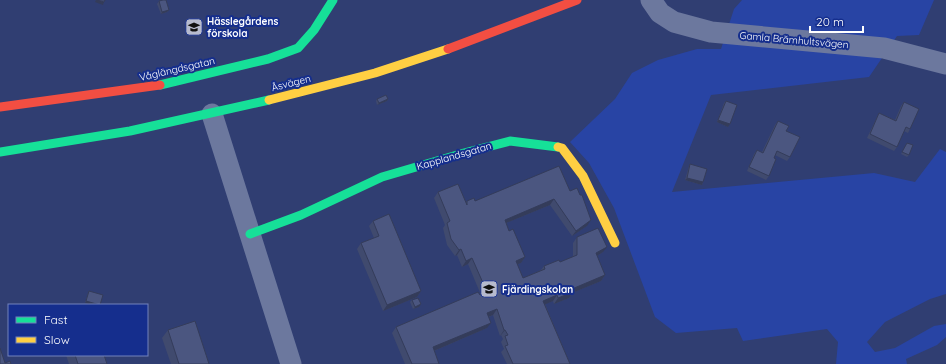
<svg xmlns="http://www.w3.org/2000/svg" width="946" height="364" font-family="Quicksand,sans-serif">
	<style>
		.green { fill: #2844a4 }
		.lines { fill: none; stroke-linecap: round; stroke-linejoin: round }
		.street { stroke: #6c789e; stroke-width: 21 }
		.fast { stroke: #16e098; stroke-width: 9 }
		.slow { stroke: #ffcf43; stroke-width: 9 }
		.jam { stroke: #f24e42; stroke-width: 9 }
		.wall { fill: #404a6e }
		.shaded-wall { fill: #343c5a }
		.building { fill: #4b5680; stroke: #343c5a }
		.labels { text-anchor: middle; dominant-baseline: central; stroke-width: 4; stroke-linejoin: round; paint-order: stroke }
		.poi-label { font-size: 10px; font-weight: bold; fill: #fff; stroke: #152e8d; text-anchor: start }
		.street-label { font-size: 10px; fill: #fff; stroke: #152e8d }
	</style>
	<rect width="100%" height="100%" fill="#303e72"/>
	<polygon class="green" points="742,0 934,0 919,35 897,36 869,77 711,95 672,192 874,173 915,182 940,149 946,152 946,294 930,299 885,322 867,342 875,352 895,348 934,326 946,324 946,337 937,345 906,359 907,364 836,364 838,342 827,329 743,341 737,328 676,333 655,317 614,208 589,163 570,142 615,99 632,73 658,60 697,49 721,49 734,9"/>
	<g class="lines">
		<g class="street">
			<polyline points="651,0 660,13 674,22 711,32 884,48 946,64"/>
			<polyline points="212,114 291,364"/>
		</g>
		<g class="fast">
			<polyline points="160,85 268,59 298,48 314,30 333,0"/>
			<polyline points="0,152 130,131 269,100"/>
			<polyline points="250,234 301,215 382,177 464,153 510,141 558,147"/>
		</g>
		<g class="slow">
			<polyline points="269,100 375,73 448,49"/>
			<polyline points="558,147 562,148 583,176 615,243"/>
		</g>
		<g class="jam">
			<polyline points="448,49 577,0"/>
			<polyline points="0,107 160,85"/>
		</g>
	</g>
	<g class="wall">
		<polygon points="159,1 169,10 167,12 161,14 157,4"/>
		<polygon points="377,99 388,99 387,101 377,105 376,101"/>
		<polygon points="726,101 730,124 728,127 717,122 724,103"/>
		<polygon points="904,102 910,129 908,133 904,131 897,147 894,151 867,138 877,117 879,113 895,120 901,106"/>
		<polygon points="778,121 786,131 790,157 787,161 775,155 774,158 769,176 766,180 747,171 754,154 757,150 762,152 775,125"/>
		<polygon points="907,143 909,155 907,157 901,154"/>
		<polygon points="690,164 703,182 702,185 685,180 689,166"/>
		<polygon points="570,191 587,226 572,236 550,205 506,223 509,231 525,257 521,263 517,264 523,278 541,270 544,266 560,262 573,257 573,243 577,237 603,252 597,256 605,275 601,281 572,293 569,298 554,304 553,301 545,304 570,364 507,364 501,352 504,349 501,342 503,339 501,335 500,336 493,315 489,317 487,328 434,351 439,364 405,364 392,333 396,327 481,295 468,264 462,267 457,255 455,256 447,245 443,228 445,225 434,198 438,192 466,202 467,201 475,201"/>
		<polygon points="373,221 421,291 417,297 383,311 357,249 361,243 374,238 369,226"/>
		<polygon points="89,291 100,305 92,305 85,303 88,293"/>
		<polygon points="412,300 421,304 419,307 413,309 410,302"/>
		<polygon points="168,330 209,364 171,364 162,338"/>
		<polygon points="66,355 104,355 107,364 69,364"/>
	</g>
	<g class="shaded-wall">
		<polygon points="96,0 97,0 104,2 103,5 95,2"/>
		<polygon points="169,10 167,12 161,14 162,12"/>
		<polygon points="388,99 387,101 377,105 379,103"/>
		<polygon points="718,120 730,124 728,127 717,122"/>
		<polygon points="687,178 703,182 702,185 685,180"/>
		<polygon points="554,199 550,205 501,225 505,220"/>
		<polygon points="591,220 587,226 572,236 576,231"/>
		<polygon points="607,247 603,252 592,259 596,253"/>
		<polygon points="461,249 457,255 455,256 459,250"/>
		<polygon points="525,257 521,263 512,266 516,261"/>
		<polygon points="472,258 468,264 462,267 466,261"/>
		<polygon points="605,275 601,281 572,293 569,298 554,304 558,298 572,289"/>
		<polygon points="421,291 417,297 383,311 387,305"/>
		<polygon points="557,295 553,301 539,307 543,301"/>
		<polygon points="86,301 100,305 92,305 85,303"/>
		<polygon points="421,304 419,307 413,309 415,307"/>
		<polygon points="497,309 493,315 483,319 487,313"/>
		<polygon points="491,323 487,328 429,353 433,347"/>
		<polygon points="504,330 505,330 501,335 500,336"/>
	</g>
	<g class="building">
		<polygon points="97,0 105,0 104,2"/>
		<polygon points="163,0 166,0 169,10 162,12 159,1"/>
		<polygon points="386,95 388,99 379,103 377,99"/>
		<polygon points="726,101 737,105 730,124 718,120"/>
		<polygon points="904,102 919,109 910,129 906,127 897,147 870,134 879,113 896,121"/>
		<polygon points="778,121 789,126 786,131 800,137 790,157 777,151 774,158 776,159 769,176 749,167 757,150 763,153"/>
		<polygon points="907,143 913,145 909,155 902,152"/>
		<polygon points="690,164 707,169 703,182 687,178"/>
		<polygon points="559,166 570,191 577,188 580,195 582,195 591,220 576,231 554,199 505,220 509,231 513,229 525,257 516,261 523,278 545,269 544,266 559,260 560,262 577,255 577,237 598,228 607,247 596,253 605,275 572,289 573,292 558,298 557,295 543,301 570,364 513,364 505,346 508,345 505,336 508,335 505,330 504,330 497,309 487,313 491,323 433,347 439,364 412,364 396,327 478,292 480,295 487,292 472,258 466,261 461,249 459,250 451,239 447,223 450,221 438,192 458,184 467,205 467,201 474,198 475,201"/>
		<polygon points="389,214 421,291 387,305 361,243 379,236 373,221"/>
		<polygon points="89,291 103,295 100,305 86,301"/>
		<polygon points="418,298 421,304 415,307 412,300"/>
		<polygon points="195,321 209,364 179,364 168,330"/>
		<polygon points="0,348 5,363 10,361 11,364 0,364"/>
		<polygon points="75,355 104,355 107,364 78,364"/>
	</g>
	<defs>
		<symbol id="school-square" viewBox="-11 -11 22 22"><rect x="-9" y="-9" width="18" height="18" rx="4" fill="#b7bbce" stroke="#152e8d"/><path d="M0-5L7-2L0 1L-7-2ZM-4 1L0 2.5L4 1V4Q0 6-4 4Z" fill="#111"/></symbol>
	</defs>
	<g fill-rule="evenodd">
		<use href="#school-square" x="184" y="17" width="20" height="20"/>
		<use href="#school-square" x="479" y="279" width="20" height="20"/>
	</g>
	<g class="labels">
		<g class="poi-label">
			<text x="207" y="21">Hässlegårdens<tspan x="207" dy="12">förskola</tspan></text>
			<text x="502" y="289">Fjärdingskolan</text>
		</g>
		<g class="street-label">
			<text transform="translate(794 40) rotate(5)">Gamla Brämhultsvägen</text>
			<text transform="translate(177 69) rotate(-13)">Våglängdsgatan</text>
			<text transform="translate(291 83) rotate(-14)">Åsvägen</text>
			<text transform="translate(454 156) rotate(-16)">Kapplandsgatan</text>
		</g>
	</g>
	<rect x="8" y="304" width="140" height="52" fill="#152e8d" stroke="#7382bb"/>
	<rect x="16" y="317" width="20" height="6" fill="#16e098" stroke="#7382bb"/>
	<text x="44" y="324" font-size="12" fill="#ffffff">Fast</text>
	<rect x="16" y="337" width="20" height="6" fill="#ffcf43" stroke="#7382bb"/>
	<text x="44" y="344" font-size="12" fill="#ffffff">Slow</text>
	<path d="M810 26v6h53v-6" fill="none" stroke="#ffffff" stroke-width="2"/>
	<text x="816" y="26" font-size="12" fill="#ffffff" stroke="#152e8d" stroke-width="3" paint-order="stroke">20 m</text>
</svg>
